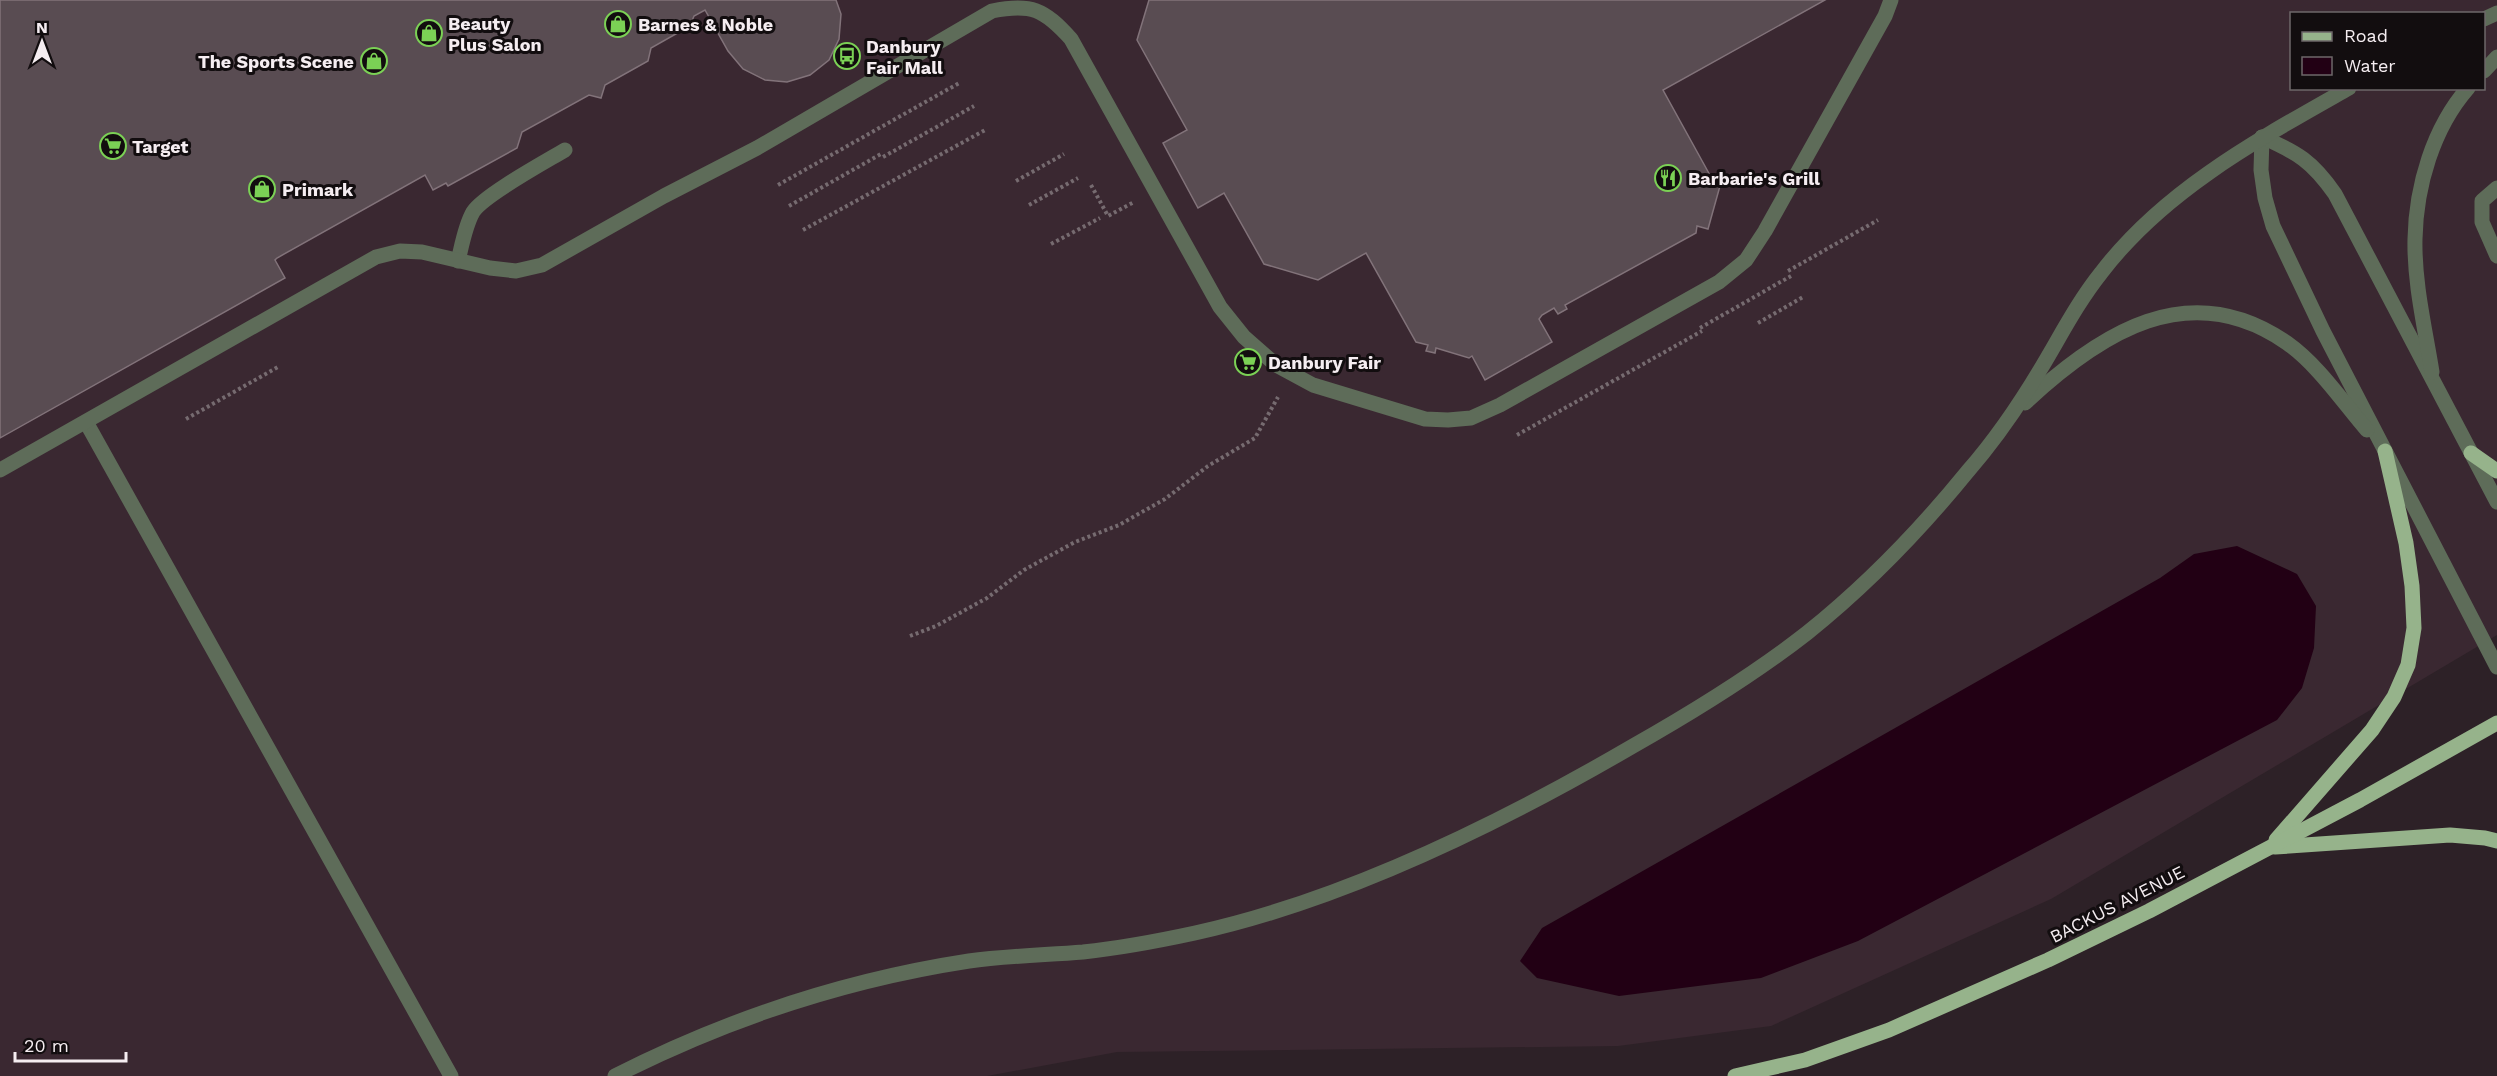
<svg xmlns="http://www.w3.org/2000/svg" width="2497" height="1076" font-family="'Work Sans',sans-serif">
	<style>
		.built { fill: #3a2831; fill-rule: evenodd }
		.water { fill: #220014 }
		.building { fill: #594c52; stroke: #82737a; stroke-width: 1.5 }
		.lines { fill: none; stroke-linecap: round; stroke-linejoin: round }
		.path { stroke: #766b70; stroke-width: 4; stroke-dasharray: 3 3; stroke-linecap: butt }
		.minor { stroke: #5e6c59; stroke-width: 15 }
		.major { stroke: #96b38b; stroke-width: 15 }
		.labels { text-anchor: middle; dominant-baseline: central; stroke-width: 6; stroke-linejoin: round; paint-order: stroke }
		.poi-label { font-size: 18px; font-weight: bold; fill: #f5edf1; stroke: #120d0f; text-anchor: start }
		.street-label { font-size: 18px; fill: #f5edf1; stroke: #120d0f }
	</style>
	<rect width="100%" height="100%" fill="#2d2127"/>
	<path class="built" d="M0,0H2497V635L2051,899L1771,1026L1618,1046L1117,1052L987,1076H0ZM2292,14H2484V88H2292Z"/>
	<polygon class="water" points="2237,546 2297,574 2316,606 2314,648 2302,688 2277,720 1858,941 1761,978 1619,996 1537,978 1520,961 1542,928 2160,578 2194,554"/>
	<g class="building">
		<polygon points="0,0 836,0 841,14 839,39 829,60 810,75 787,82 765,80 743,69 728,51 705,10 694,16 690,26 651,48 648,61 605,85 601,98 589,95 522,132 517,148 448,186 446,183 433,190 425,175 277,258 275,260 285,278 0,438"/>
		<polygon points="1149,0 1825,0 1663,90 1711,177 1710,182 1720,186 1708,229 1697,226 1696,233 1565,305 1567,309 1558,314 1554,308 1542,315 1539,319 1552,342 1485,380 1472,356 1469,358 1436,348 1435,353 1426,351 1428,345 1416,342 1366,253 1318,280 1264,264 1224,193 1198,208 1163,143 1187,130 1137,40"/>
	</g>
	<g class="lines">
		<g class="path">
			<polyline points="883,157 974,106"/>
			<polyline points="1016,181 1064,154"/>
			<polyline points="778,185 961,82"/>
			<polyline points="1091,185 1108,216 1134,202"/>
			<polyline points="1029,205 1078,178"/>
			<polyline points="789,206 881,154"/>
			<polyline points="803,230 987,129"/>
			<polyline points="1051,244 1100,218"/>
			<polyline points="1788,271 1878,220"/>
			<polyline points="1758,323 1803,297"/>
			<polyline points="1700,328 1791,276"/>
			<polyline points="186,419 278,367"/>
			<polyline points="1517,435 1702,331"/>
			<polyline points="910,636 936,626 987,598 1024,570 1075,542 1119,525 1165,499 1208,466 1255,438 1278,397"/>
		</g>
		<g class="minor">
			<polyline points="2484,19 2497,13"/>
			<polyline points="2484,71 2497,57"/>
			<polyline points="2262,137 2261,170 2265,198 2273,226 2323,331 2497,667"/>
			<path d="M2262,137C2298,153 2312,161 2335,194L2497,502"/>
			<polyline points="2497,188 2482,201 2482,222 2497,256"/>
			<path d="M458,261C462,245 465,226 473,212C484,195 545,162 565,150"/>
			<path d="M2432,372C2425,328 2414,283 2415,239C2416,186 2433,128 2468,88"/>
			<path d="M2025,403C2100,333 2189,275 2287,343C2318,365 2342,401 2367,430"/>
			<polyline points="86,422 451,1076"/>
			<path d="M0,470L376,257L400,251L422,252L490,268L516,271L542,265L664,196L757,148L992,11C1031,3 1044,9 1071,39L1220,307L1244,337L1276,365L1313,385L1425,419L1448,420L1471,418L1500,405L1719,282L1746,260L1765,231L1885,16L1891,0"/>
			<path d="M615,1076C727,1019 845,980 969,961C1006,956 1045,955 1083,952C1121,948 1158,941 1195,933C1345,900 1501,823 1633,746C1693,712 1752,676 1807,633C1867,585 1920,530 1968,471C1995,440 2019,405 2040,370C2060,337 2077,303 2101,273C2164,190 2259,139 2349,88"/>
		</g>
		<g class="major">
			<polyline points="2471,453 2497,471"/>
			<polyline points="2276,840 2372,730 2394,697 2408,665 2414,628 2412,586 2406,543 2385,451"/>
			<polyline points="2275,847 2450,835 2485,838 2497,841"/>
			<polyline points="1735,1076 1805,1060 1889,1030 2048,960 2149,911 2360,800 2497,723"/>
		</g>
	</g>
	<defs>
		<symbol id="shop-ring" viewBox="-11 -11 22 22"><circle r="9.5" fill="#120d0f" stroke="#7bd155" stroke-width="1.5"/><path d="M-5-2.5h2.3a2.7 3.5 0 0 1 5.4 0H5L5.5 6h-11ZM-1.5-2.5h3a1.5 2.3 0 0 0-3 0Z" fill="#7bd155"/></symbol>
		<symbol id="bus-ring" viewBox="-11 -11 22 22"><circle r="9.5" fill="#120d0f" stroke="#7bd155" stroke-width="1.5"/><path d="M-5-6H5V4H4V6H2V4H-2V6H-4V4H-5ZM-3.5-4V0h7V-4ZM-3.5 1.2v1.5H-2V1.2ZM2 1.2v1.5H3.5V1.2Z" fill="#7bd155"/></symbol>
		<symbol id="supermarket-ring" viewBox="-11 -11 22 22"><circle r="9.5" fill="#120d0f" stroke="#7bd155" stroke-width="1.5"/><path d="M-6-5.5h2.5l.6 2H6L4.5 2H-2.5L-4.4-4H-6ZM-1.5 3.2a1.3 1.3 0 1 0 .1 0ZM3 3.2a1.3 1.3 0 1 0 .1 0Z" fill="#7bd155"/></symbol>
		<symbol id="restaurant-ring" viewBox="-11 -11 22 22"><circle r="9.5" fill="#120d0f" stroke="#7bd155" stroke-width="1.5"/><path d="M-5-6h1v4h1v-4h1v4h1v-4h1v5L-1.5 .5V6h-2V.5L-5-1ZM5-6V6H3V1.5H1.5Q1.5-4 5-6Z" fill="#7bd155"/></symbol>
	</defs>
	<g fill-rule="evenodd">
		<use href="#shop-ring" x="603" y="9" width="30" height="30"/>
		<use href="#shop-ring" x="414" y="18" width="30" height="30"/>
		<use href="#bus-ring" x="832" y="41" width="30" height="30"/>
		<use href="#shop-ring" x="359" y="46" width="30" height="30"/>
		<use href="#supermarket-ring" x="98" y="131" width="30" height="30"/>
		<use href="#restaurant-ring" x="1653" y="163" width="30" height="30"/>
		<use href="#shop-ring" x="247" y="174" width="30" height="30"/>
		<use href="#supermarket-ring" x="1233" y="347" width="30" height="30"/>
	</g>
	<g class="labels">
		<g class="poi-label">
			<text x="448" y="23">Beauty<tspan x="448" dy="21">Plus Salon</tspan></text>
			<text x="638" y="24">Barnes &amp; Noble</text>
			<text x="866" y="46">Danbury<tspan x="866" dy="21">Fair Mall</tspan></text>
			<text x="354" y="61" text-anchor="end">The Sports Scene</text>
			<text x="132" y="146">Target</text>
			<text x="1688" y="178">Barbarie's Grill</text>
			<text x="282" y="189">Primark</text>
			<text x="1268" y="362">Danbury Fair</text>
		</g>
		<g class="street-label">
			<text transform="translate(2117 904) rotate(-27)">BACKUS AVENUE</text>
		</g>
	</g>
	<rect x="2290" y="12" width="195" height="78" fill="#120d0f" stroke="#6d6769" stroke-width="1.5"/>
	<rect x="2302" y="32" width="30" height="9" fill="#96b38b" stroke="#6d6769" stroke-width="1.5"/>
	<text x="2344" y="42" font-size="18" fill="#f5edf1">Road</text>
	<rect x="2302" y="57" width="30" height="18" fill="#220014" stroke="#6d6769" stroke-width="1.5"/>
	<text x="2344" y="72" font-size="18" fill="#f5edf1">Water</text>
	<g transform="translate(42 42)" stroke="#120d0f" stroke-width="4.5" paint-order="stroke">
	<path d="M0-4.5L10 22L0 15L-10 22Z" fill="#f5edf1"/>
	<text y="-9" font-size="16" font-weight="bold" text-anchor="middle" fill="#f5edf1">N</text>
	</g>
	<path d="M15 1052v9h111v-9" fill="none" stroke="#f5edf1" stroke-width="3"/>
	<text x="24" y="1052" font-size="18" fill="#f5edf1" stroke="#120d0f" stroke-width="4.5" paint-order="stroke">20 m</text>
</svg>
